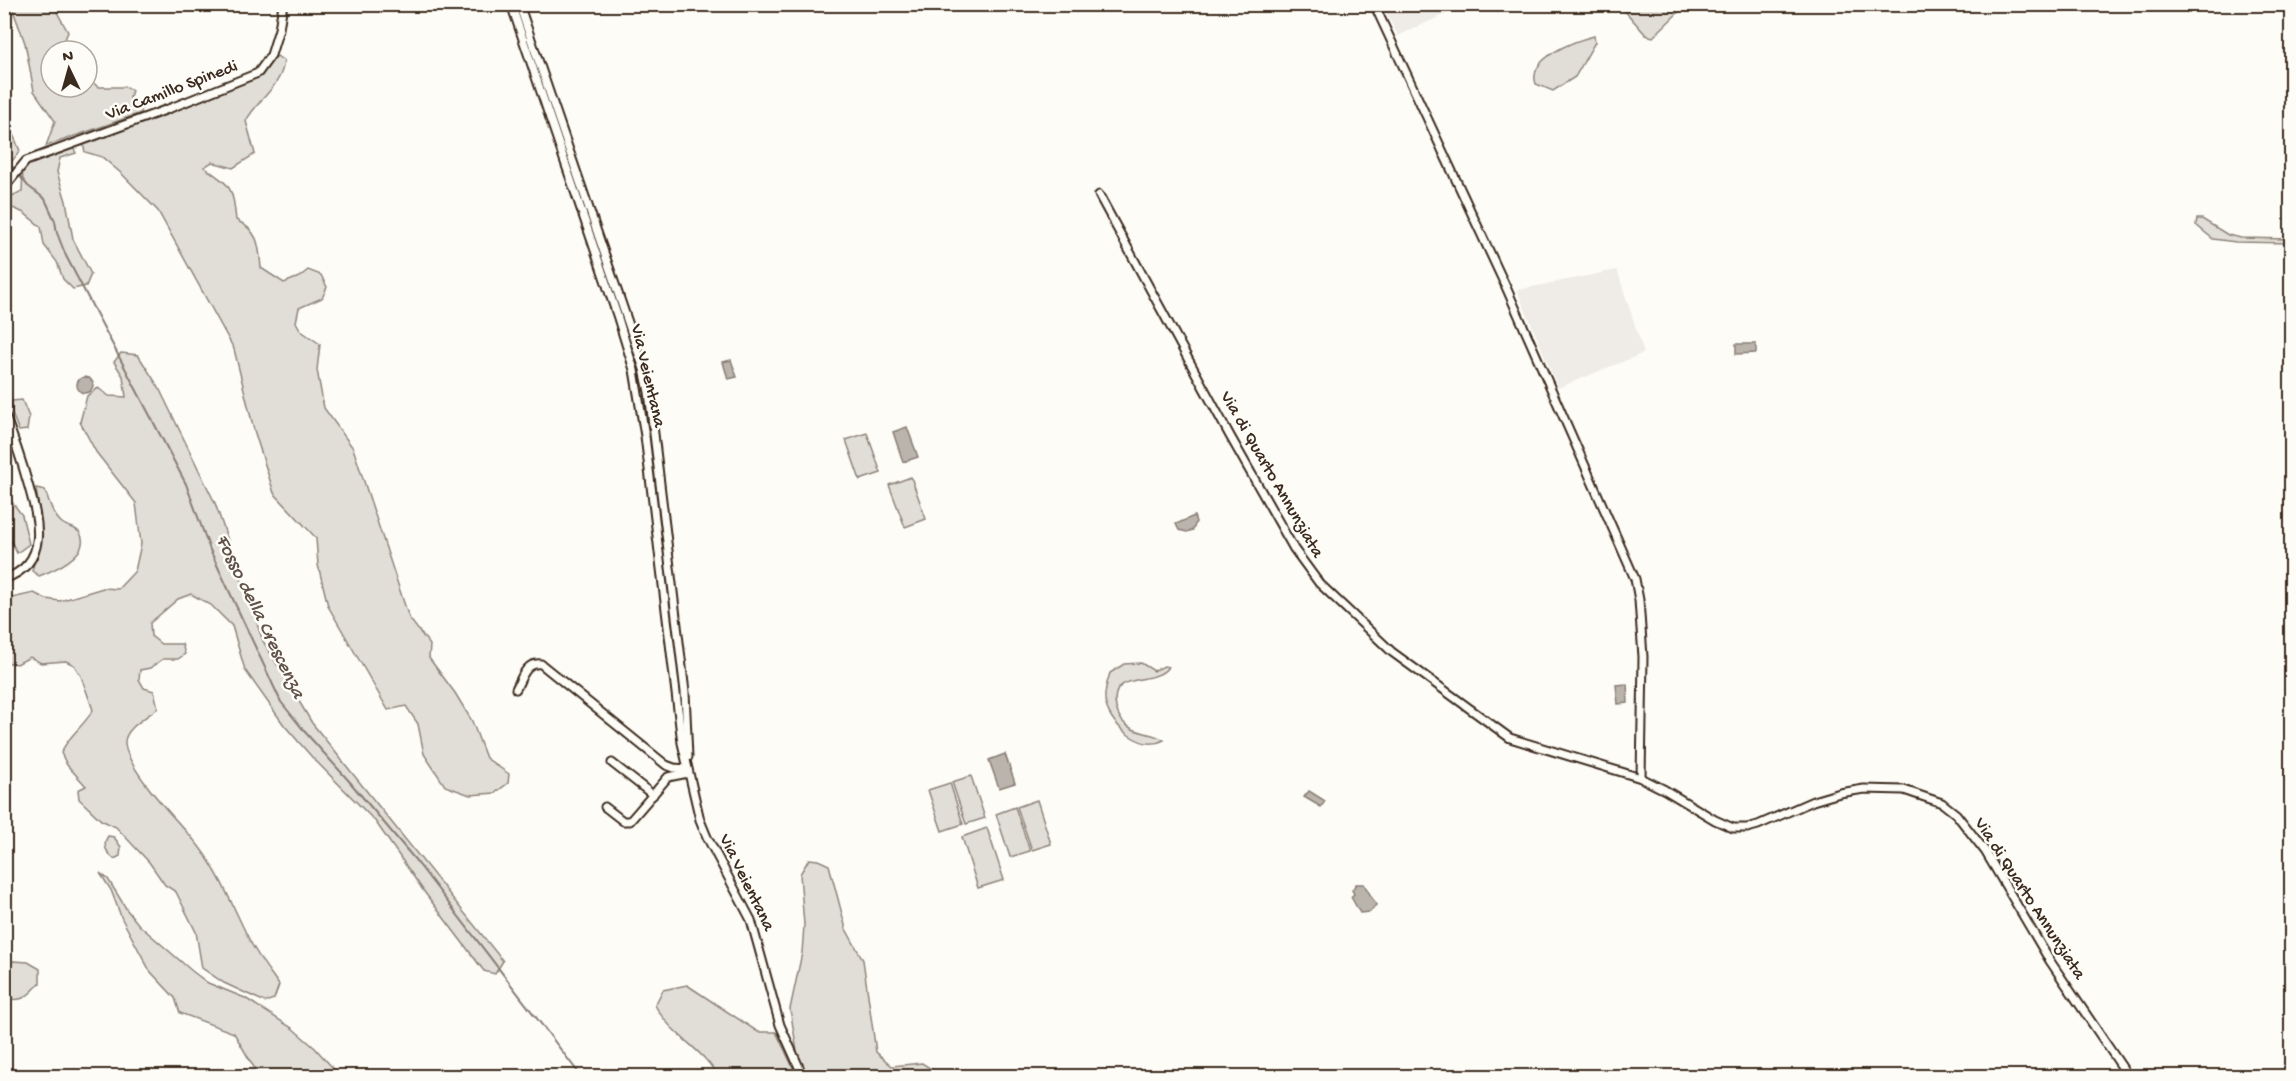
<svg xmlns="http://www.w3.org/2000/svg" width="2296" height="1081" font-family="'Gochi Hand',sans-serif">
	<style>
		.built { fill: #efece7 }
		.green { fill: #e1ded7; stroke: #8e847a; stroke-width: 1.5 }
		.water { fill: #bbb4ad; stroke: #887d74; stroke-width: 1.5 }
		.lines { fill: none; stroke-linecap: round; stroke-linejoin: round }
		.stream { stroke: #887d74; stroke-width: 2 }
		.minor-casing { stroke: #3b2a1e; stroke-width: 11 }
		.minor { stroke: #fdfcf7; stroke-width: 7 }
		.labels { text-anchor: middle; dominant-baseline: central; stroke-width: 5; stroke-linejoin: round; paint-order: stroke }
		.street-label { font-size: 18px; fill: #3b2a1e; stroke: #fdfcf7 }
		.water-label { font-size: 20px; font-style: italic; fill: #615349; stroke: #fdfcf7 }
	</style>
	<rect width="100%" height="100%" fill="#fdfcf7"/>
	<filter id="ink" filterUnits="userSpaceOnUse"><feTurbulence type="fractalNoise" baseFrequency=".0167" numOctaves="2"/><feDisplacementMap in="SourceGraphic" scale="12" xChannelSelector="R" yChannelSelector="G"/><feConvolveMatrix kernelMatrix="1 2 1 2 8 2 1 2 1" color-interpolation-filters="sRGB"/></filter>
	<g filter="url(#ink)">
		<g class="built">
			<polygon points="1382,5 1454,5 1456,9 1398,36"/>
			<polygon points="1617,270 1644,353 1558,388 1517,290"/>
		</g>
		<g class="green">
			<polygon points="1625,4 1686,4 1686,5 1653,37 1646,35 1624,10"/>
			<polygon points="11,5 53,5 68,32 60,51 51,51 51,87 87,87 87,77 98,87 125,87 132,90 130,98 131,105 142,105 141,113 46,146 55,121 34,91 25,43"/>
			<path d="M1594,36L1595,42L1575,77L1553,91L1536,84C1527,58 1574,41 1594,36Z"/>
			<path d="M277,56L284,61C282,86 257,100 246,121L255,154L233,168L212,162L204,167C232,187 232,185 236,220C259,231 259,245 261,268L284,283L299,277L308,270L321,275L327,287L322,298L299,308L296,322L301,331L320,344L317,370L324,408L353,448L409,618L430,645L429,658L455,693L472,721L486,758L509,774L508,783L495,793L470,795L445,786L424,754L418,724L406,706L388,710L328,606L318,565L316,538L274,493L254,430L234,349L158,211L122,174L102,157L85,152L83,144L241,84L259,74Z"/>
			<polygon points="5,115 20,151 5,170 4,170"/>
			<polygon points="73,147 76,153 60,158 57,172 66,201 73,239 91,274 86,286 73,289 63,279 57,262 44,245 41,227 24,213 13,208 5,212 4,200 22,191 23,169 32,163"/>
			<polygon points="2197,219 2202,219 2228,235 2241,238 2291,239 2291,243 2236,242 2213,239 2196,225"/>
			<path d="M121,353L138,355L158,386L215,503L263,641L312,723L503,961L495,974L484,971L425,893L375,821L311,756L284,725L245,670L232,626L211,605L191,594L178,599L150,623L151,636L161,644H182L185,654L178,659H163L150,668L140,670L139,679L144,688L154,691L158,708C148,716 124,729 125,743C126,768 176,820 193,839C219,869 233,908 251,943C259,958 269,971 279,985L274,999L265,1002L224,983L202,968L196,932L176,892L165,885L149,862L116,827L101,820L79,799L78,790L86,786L67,765L61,753C68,736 84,726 93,710L81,676L74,665L66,661L41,663L30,657L17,664L5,662V589L12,598L34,593L46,599L60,601L103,588L118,589L135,571L141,544L136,503L96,452L80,422L87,396L98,388L109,396L126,397L123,376L114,362Z"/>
			<polygon points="22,400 29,417 27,430 19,431 12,414 12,401"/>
			<polygon points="867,433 881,473 860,480 846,440"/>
			<polygon points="911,477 926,519 905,527 889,485"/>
			<path d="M36,488L45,490C49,501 53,516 62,523C68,528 78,527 81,535C90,555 52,571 39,576L32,571L42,533Z"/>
			<polygon points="5,493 22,515 29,544 17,553 5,529"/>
			<path d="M1141,663L1154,671L1164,666L1168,667C1155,687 1108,669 1116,708C1118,715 1122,723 1129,727C1140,734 1154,733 1164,740C1142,752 1112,727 1106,705C1103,695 1107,683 1110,673L1124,664Z"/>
			<polygon points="971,776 985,818 966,824 952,782"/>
			<polygon points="950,783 963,824 942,831 928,790"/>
			<polygon points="1037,800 1051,844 1032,850 1017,807"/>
			<polygon points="1015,807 1030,851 1010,857 996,814"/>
			<polygon points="987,828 1004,880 978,888 962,837"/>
			<path d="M108,836L114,837L121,847L120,856L114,859C106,852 102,845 108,836Z"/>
			<polygon points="809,859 818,860 829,865 846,929 863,960 876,1052 892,1066 922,1063 942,1076 807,1076 799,1063 790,1009 802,953 804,925 800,874"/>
			<polygon points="100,873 108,879 127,910 139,925 192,971 208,983 245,998 292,1028 315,1048 340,1076 259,1076 234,1033 180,1013 175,998 150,971 122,919 111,890"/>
			<path d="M13,961L28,962L40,969V983C29,995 21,1005 4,996L5,969Z"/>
			<path d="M687,985L758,1032H776L797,1076H717C705,1050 670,1035 655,1005L663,990Z"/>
		</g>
		<g class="water">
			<polygon points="1736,344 1756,344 1756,353 1736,354"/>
			<polygon points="731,360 737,377 728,379 723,362"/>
			<circle cx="85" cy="385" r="8"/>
			<polygon points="907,427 918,457 903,462 893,432"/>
			<polygon points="1194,516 1196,522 1193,530 1187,532 1179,530 1176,524"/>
			<polygon points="1627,684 1628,703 1618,704 1616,685"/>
			<polygon points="1005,754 1015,783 999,788 989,760"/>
			<polygon points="1309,791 1325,801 1321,807 1304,797"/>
			<polygon points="1356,884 1364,884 1376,905 1370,912 1360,913 1351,897 1354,894 1352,890"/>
		</g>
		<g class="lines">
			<g class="stream">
				<polyline points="4,157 28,186 45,199 55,221 57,233 66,256 186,484 210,550 281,702 305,732 349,781 417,862 581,1076"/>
				<polyline points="622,1076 634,1072 652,1076"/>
			</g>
			<defs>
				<g id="minor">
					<polyline points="511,4 617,315 634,370 645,436 682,743 700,820 707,837 751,920 780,1025 803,1076"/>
					<polyline points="519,4 644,369 649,392 685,692 688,757"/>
					<polyline points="1374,4 1506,287 1635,579 1639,600 1643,657 1641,778"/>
					<polyline points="4,188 26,161 168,109 258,73 271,55 279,29 283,4"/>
					<polyline points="1099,195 1230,436 1294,549 1319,583 1392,652 1510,738 1641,778 1665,790 1715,820 1733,828 1747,828 1758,825 1813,801 1840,793 1864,789 1904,790 1942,803 1956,814 1985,851 2050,961 2128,1076"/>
					<path d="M4,413C13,436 21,459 28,484C38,519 51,563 4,579"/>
					<path d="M516,689C522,677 526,662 541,664L666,765L674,768L687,769"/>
					<polyline points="612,763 653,795"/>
					<polyline points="605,807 623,821 630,821 668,777 688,773"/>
				</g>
			</defs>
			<use href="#minor" class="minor-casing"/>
			<use href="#minor" class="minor"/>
		</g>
	</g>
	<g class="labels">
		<g class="street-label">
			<text transform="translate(172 91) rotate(-21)">Via Camillo Spinedi</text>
			<text transform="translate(647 376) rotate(77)">Via Veientana</text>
			<text transform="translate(1271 475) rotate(60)">Via di Quarto Annunziata</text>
			<text transform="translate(746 883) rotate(64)">Via Veientana</text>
			<text transform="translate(2029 899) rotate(57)">Via di Quarto Annunziata</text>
		</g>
		<g class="water-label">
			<text transform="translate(259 617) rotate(64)">Fosso della Crescenza</text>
		</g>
	</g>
	<rect width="2296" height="1081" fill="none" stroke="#fdfcf7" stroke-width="24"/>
	<rect x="12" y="12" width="2272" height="1057" fill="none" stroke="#3b2a1e" stroke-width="2" filter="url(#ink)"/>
	<g transform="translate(69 69) rotate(355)"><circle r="28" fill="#fdfcf7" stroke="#afa8a0" stroke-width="1.5"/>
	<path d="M0-4.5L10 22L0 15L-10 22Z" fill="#3b2a1e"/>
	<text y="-9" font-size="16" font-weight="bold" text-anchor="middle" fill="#3b2a1e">N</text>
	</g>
</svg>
